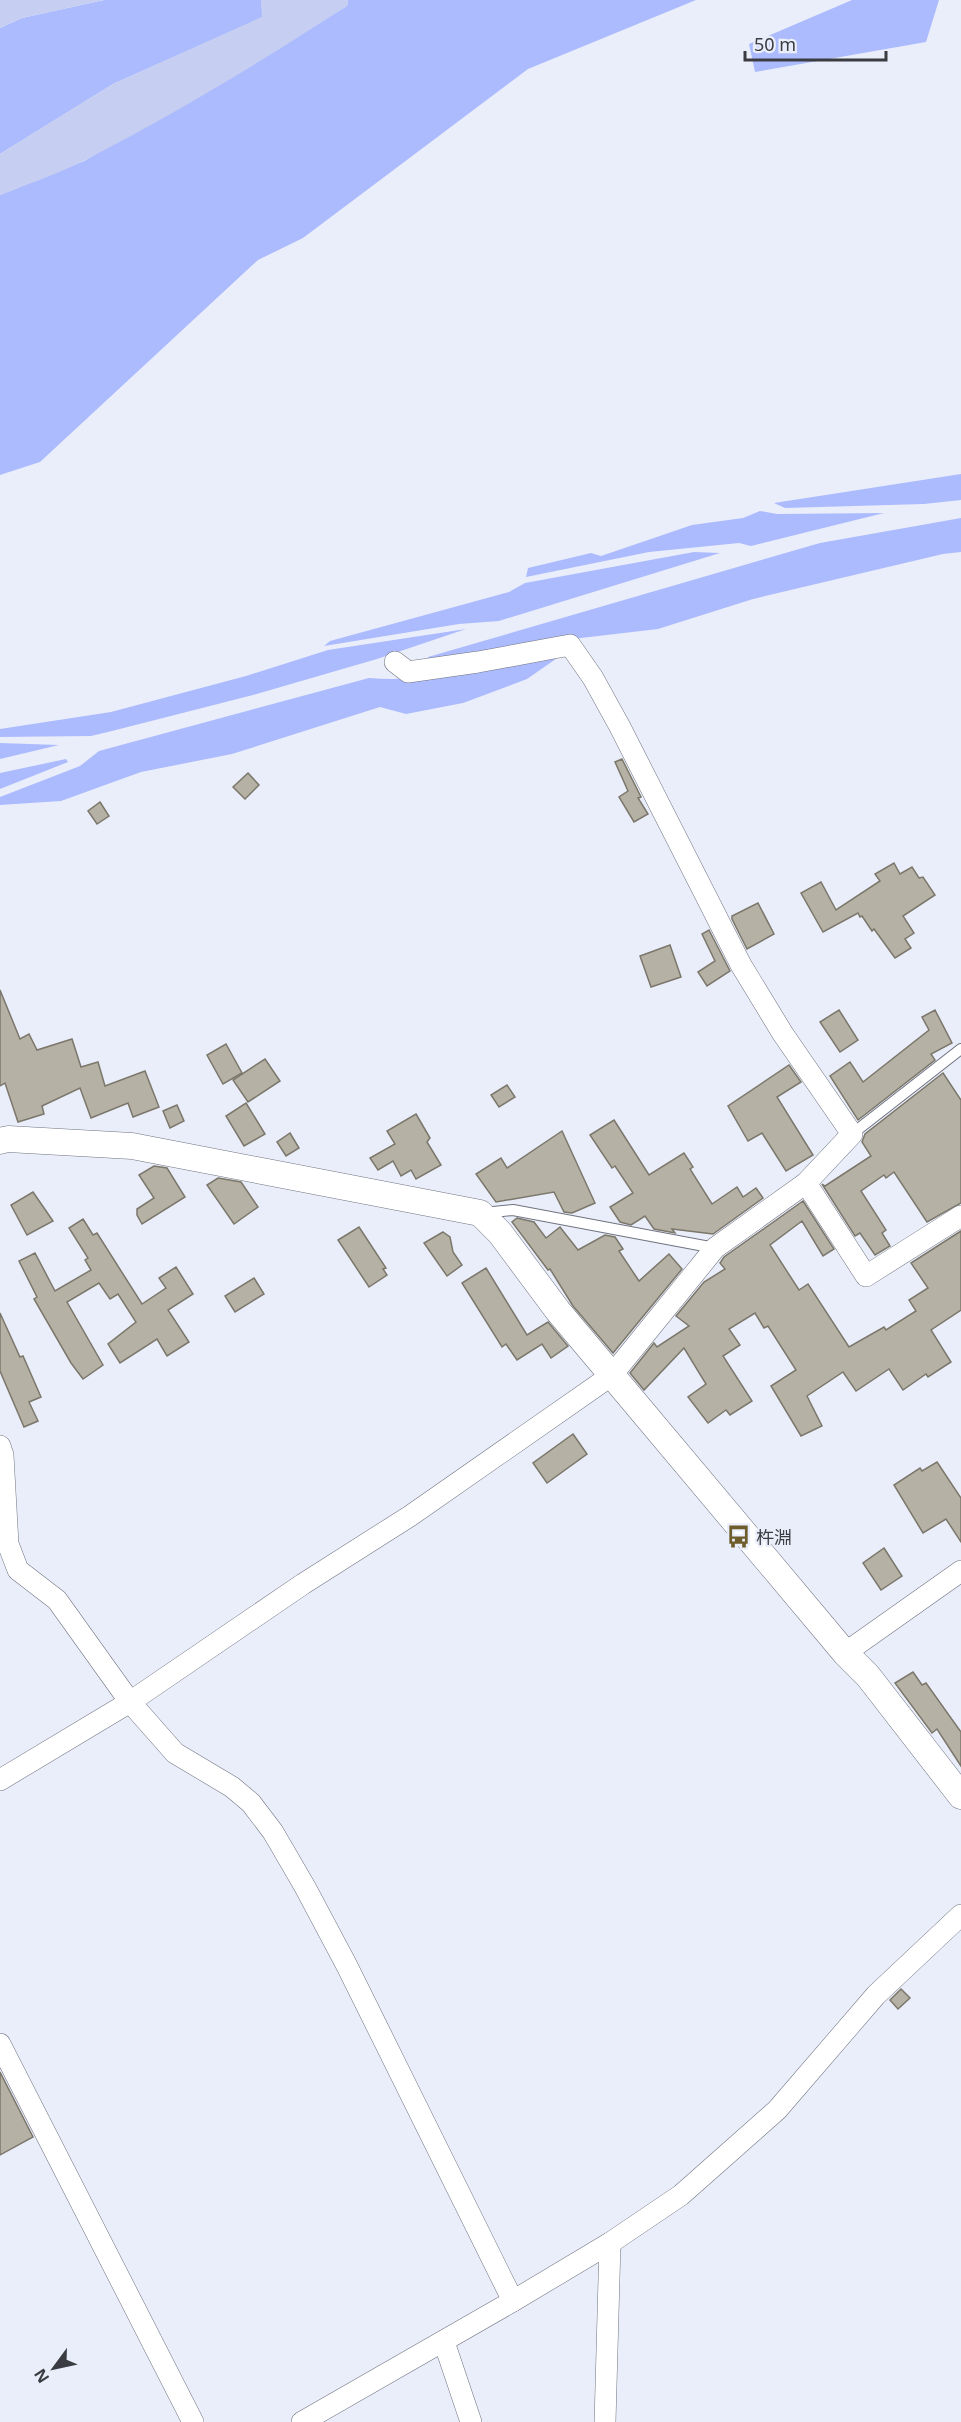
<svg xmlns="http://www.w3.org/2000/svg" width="961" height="2422" font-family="'Noto Sans','Noto Sans JP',sans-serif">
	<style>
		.green { fill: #acbbfd }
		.water { fill: #c6cff1 }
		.building { fill: #b6b1a5; stroke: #7b776b; stroke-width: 1.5 }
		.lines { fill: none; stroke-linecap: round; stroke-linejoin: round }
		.service-casing { stroke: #707480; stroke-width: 12 }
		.minor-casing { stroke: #707480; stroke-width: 22 }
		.tertiary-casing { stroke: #707480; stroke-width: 27 }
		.service { stroke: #fff; stroke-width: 10 }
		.minor { stroke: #fff; stroke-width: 21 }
		.tertiary { stroke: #fff; stroke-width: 26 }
		.labels { text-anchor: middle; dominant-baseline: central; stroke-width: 4.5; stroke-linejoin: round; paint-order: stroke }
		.poi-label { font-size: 18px; fill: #3a3c41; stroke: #eaeefb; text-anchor: start }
	</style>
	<rect width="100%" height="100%" fill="#eaeefb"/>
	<g class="green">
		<polygon points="104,0 261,0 263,17 113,84 0,154 0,28 22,18"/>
		<polygon points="348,0 696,0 528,69 303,238 258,260 40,462 0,475 0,195 84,161 347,6"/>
		<polygon points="852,0 939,0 926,42 755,72 749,44"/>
		<polygon points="961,474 961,500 924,504 785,508 774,503"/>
		<polygon points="760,511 777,514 884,513 751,546 739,543 649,552 526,577 528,568 591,553 601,556 692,525 743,518"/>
		<polygon points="961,518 961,552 943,554 753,599 658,629 564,640 427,662 428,657 820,543"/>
		<polygon points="694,552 720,553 499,621 459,624 324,646 330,641 509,592 525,583"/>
		<polygon points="466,629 377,659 253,695 112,731 91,736 0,737 0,729 111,712 246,676 328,650"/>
		<path d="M563,654L527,679L463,703L406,714L380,707L232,754L141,772L61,801L0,805V797L80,766L99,751L369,678C433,683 500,666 563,654Z"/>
		<polygon points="0,743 59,745 0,759"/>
		<polygon points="66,759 68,762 0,789 0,773"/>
	</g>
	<g class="water">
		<polygon points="0,0 104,0 22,18 0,28"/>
		<path d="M261,0H348L347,6C262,61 175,114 85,160C58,174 28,184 0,195V154L113,84L262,17Z"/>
	</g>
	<g class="building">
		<polygon points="622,759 641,797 638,798 648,814 634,822 619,797 628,791 615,762"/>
		<polygon points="248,773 259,785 245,799 233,787"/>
		<polygon points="100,802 109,816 97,824 88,811"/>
		<polygon points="894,863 900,874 912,867 919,878 923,877 935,895 903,916 914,933 905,939 911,948 895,958 874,929 872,931 862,916 860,917 858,913 823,932 801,893 821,882 836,910 880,881 875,874"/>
		<polygon points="758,903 774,934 747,949 732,919 732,916"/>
		<polygon points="709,930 730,971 707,986 698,972 715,961 702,934"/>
		<polygon points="670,945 681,977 651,987 640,956"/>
		<polygon points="0,990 20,1039 29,1034 37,1050 72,1039 81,1067 98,1062 105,1086 145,1071 159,1107 133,1117 128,1103 91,1118 80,1088 42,1106 44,1114 18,1122 5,1083 0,1086"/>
		<polygon points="839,1010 858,1040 840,1052 820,1022"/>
		<polygon points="935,1010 952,1043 931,1054 935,1060 858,1120 830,1076 850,1062 863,1082 929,1030 922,1017"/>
		<polygon points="226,1044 242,1073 223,1084 207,1055"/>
		<polygon points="265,1059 280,1081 248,1102 233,1080"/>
		<polygon points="789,1065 801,1082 777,1097 813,1155 786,1171 762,1133 748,1141 728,1106"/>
		<polygon points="943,1073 961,1100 961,1203 927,1222 894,1172 886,1178 884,1175 861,1191 886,1230 882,1233 890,1246 875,1255 860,1233 855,1236 822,1184 825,1186 871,1156 862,1142 865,1134"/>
		<polygon points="507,1085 515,1097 499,1107 491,1095"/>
		<polygon points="246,1103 265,1134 244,1146 226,1116"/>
		<polygon points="177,1105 184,1121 170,1128 163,1111"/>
		<polygon points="416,1114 430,1138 427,1142 441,1165 416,1179 411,1170 401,1176 393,1161 378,1170 370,1158 395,1144 387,1131"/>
		<polygon points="614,1120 649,1175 684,1153 693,1167 690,1169 712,1204 737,1187 743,1197 756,1188 763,1198 713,1234 672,1229 675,1233 654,1229 645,1216 631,1225 620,1222 610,1207 633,1193 615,1166 612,1168 590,1135"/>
		<polygon points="562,1131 595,1203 572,1213 564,1212 554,1192 496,1202 476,1174 501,1158 507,1168"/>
		<polygon points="290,1133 299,1148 286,1156 277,1142"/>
		<polygon points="154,1166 167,1168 185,1197 142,1224 137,1215 137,1209 154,1198 139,1175"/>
		<polygon points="218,1178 241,1182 258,1207 234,1224 207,1185"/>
		<polygon points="33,1192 53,1221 27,1235 11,1205"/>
		<polygon points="803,1201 834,1249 823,1256 802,1221 770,1245 799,1290 808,1284 849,1347 884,1327 886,1330 916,1311 909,1300 928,1288 911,1263 961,1231 961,1310 931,1330 951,1362 928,1377 926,1374 903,1390 889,1369 856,1391 843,1372 807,1396 822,1426 801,1436 771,1386 796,1370 768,1326 764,1328 755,1313 729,1329 740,1345 723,1356 752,1401 730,1415 726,1410 708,1423 688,1397 706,1384 684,1348 644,1390 630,1373 654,1343 657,1347 689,1326 676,1316 704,1282 725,1269 720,1263 724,1257"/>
		<polygon points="517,1218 534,1222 546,1238 560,1227 578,1250 605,1235 615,1237 623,1249 619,1251 639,1281 669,1254 682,1269 613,1353 573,1306 550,1269 548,1270 512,1222"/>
		<polygon points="83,1219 93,1235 97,1233 142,1304 166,1288 159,1278 176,1267 193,1294 168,1310 189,1342 167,1356 157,1339 120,1363 108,1344 136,1322 118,1294 110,1299 99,1283 67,1302 103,1365 83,1379 71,1363 34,1299 37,1297 19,1261 35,1253 55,1291 91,1270 85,1260 88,1258 69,1228"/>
		<polygon points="359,1227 386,1268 383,1269 387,1275 369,1287 338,1240"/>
		<polygon points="443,1232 450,1237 453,1252 462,1265 447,1276 424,1243"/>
		<polygon points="486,1268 527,1335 548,1322 568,1346 551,1358 542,1344 517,1360 506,1344 502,1347 462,1283"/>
		<polygon points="254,1278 264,1294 235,1312 225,1296"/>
		<polygon points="0,1313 20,1357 23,1356 41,1397 29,1402 38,1421 24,1427 0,1371"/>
		<polygon points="573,1434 587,1454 547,1483 533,1463"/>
		<polygon points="937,1462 961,1498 961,1542 946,1519 923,1533 894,1485 920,1468 922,1471"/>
		<polygon points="884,1548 902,1576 881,1590 863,1563"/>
		<polygon points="913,1672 922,1685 926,1683 961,1732 961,1766 937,1729 932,1733 895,1683"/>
		<polygon points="901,1989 910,1998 898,2009 890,2000"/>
		<polygon points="0,2072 33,2137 0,2155"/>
	</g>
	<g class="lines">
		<defs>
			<g id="service">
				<polyline points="852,1134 961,1049"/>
				<polyline points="483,1213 513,1210 715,1248"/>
			</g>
			<g id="minor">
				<polyline points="806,1183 866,1276 961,1216"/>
				<polyline points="0,1446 3,1455 8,1544 18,1570 57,1600 130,1702 175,1753 232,1787 251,1803 273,1832 305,1887 347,1966 513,2301"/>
				<polyline points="845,1653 961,1571"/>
				<polyline points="0,1780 130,1702 303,1584 410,1516 612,1375 715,1248 806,1183 852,1134 783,1034 741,965 620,727 593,678 570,645 478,662 408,672 395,662"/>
				<polyline points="0,2044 193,2422"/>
				<polyline points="444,2342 471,2422"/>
				<polyline points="302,2422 513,2301 610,2243 681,2195 777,2110 876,1995 961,1915"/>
				<polyline points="605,2422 610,2243"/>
			</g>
			<polyline id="tertiary" points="0,1141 8,1139 132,1146 480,1213 500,1233 558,1311 845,1653 868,1676 961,1796"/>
		</defs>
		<use href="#service" class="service-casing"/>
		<use href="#minor" class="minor-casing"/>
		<use href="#tertiary" class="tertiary-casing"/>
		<use href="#service" class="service"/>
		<use href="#minor" class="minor"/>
		<use href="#tertiary" class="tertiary"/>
	</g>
	<defs>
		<symbol id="bus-bare" viewBox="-9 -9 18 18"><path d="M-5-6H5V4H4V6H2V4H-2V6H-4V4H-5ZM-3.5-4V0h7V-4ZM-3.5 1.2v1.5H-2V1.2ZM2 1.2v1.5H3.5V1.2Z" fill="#6e5d2b" stroke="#eaeefb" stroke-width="2.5" paint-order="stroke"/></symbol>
	</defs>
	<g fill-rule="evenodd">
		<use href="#bus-bare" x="722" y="1520" width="33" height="33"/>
	</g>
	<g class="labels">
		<g class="poi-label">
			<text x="756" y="1537">杵淵</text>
		</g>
	</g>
	<g transform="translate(54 2368) rotate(237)" stroke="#eaeefb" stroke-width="4.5" paint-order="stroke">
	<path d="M0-4.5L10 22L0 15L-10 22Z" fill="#3a3c41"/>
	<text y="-9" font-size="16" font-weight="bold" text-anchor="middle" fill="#3a3c41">N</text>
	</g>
	<path d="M745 51v9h141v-9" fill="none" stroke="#3a3c41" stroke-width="3"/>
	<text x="754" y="51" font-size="18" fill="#3a3c41" stroke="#eaeefb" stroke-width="4.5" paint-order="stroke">50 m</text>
</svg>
